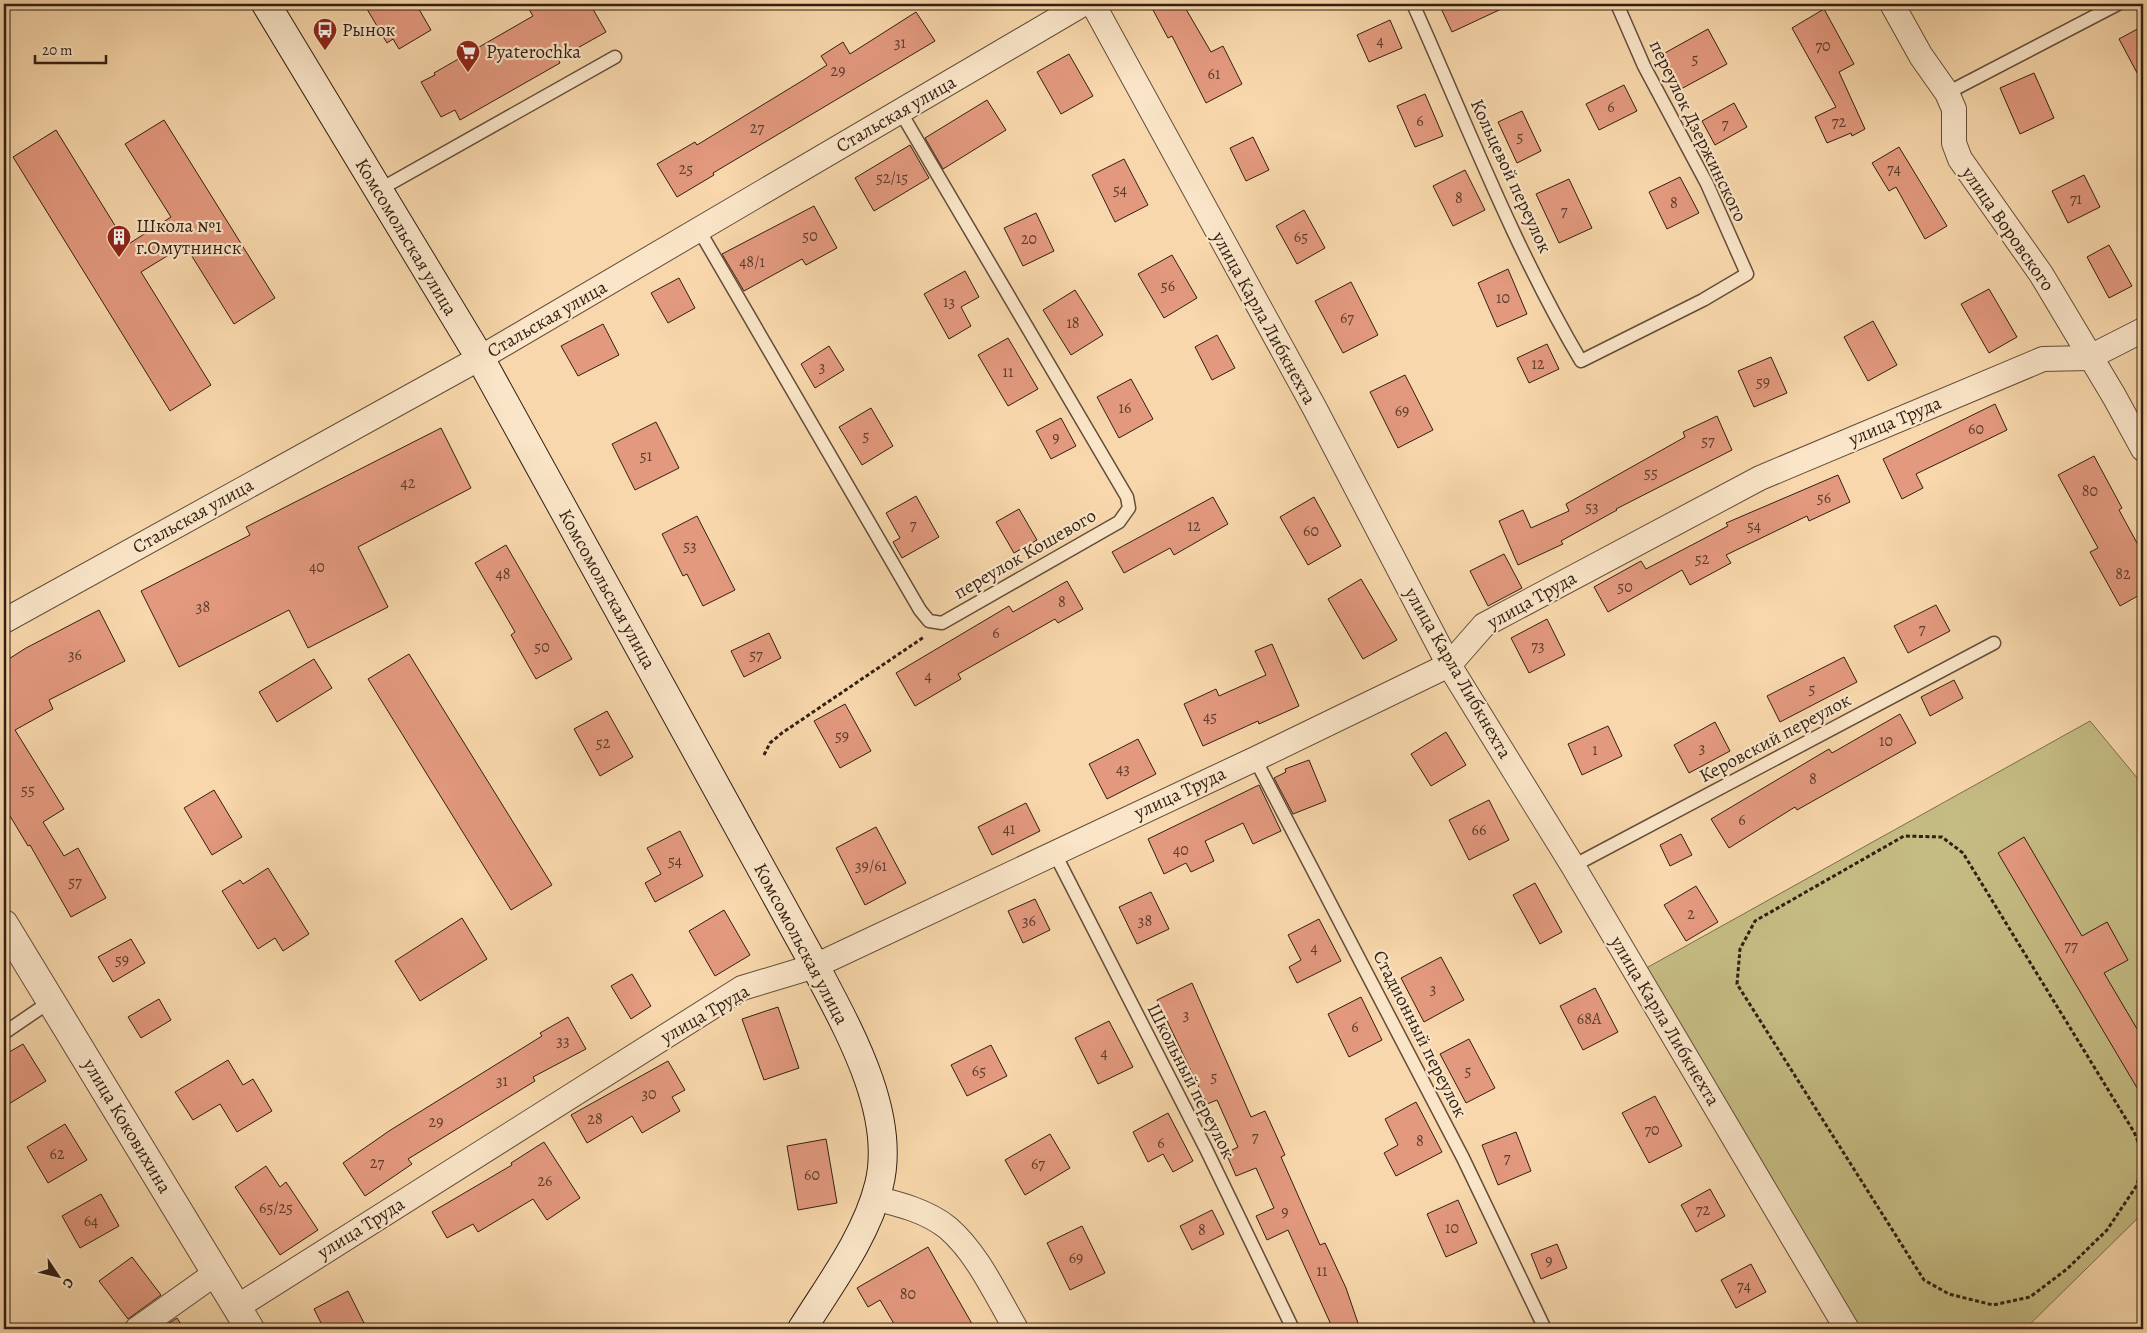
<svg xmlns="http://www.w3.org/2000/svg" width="2147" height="1333" font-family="Alegreya,serif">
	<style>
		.green { fill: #c5bc83; stroke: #7c6e4b }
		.building { fill: #e3997e; stroke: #321f13 }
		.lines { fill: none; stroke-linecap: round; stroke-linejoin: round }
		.service-casing { stroke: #634d39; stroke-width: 15 }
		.minor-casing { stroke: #634d39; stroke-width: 26 }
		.tertiary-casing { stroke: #634d39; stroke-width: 30 }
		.secondary-casing { stroke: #321f13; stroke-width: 30 }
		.path { stroke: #321f13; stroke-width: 3; stroke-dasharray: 4 2.5; stroke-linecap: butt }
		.service { stroke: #fae5c8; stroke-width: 12 }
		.minor { stroke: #fae5c8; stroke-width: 24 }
		.tertiary { stroke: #fae5c8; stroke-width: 28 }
		.secondary { stroke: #fae5c8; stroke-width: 28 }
		.labels { text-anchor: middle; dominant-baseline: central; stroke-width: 4.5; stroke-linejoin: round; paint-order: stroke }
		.number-label { font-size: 16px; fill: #5e3e2e }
		.poi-label { font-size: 19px; fill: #321f13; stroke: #fae5c8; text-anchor: start }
		.street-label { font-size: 19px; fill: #321f13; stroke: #fae5c8 }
	</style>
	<rect width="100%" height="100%" fill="#f7d7ab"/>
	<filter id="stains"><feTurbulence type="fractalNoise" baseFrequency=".004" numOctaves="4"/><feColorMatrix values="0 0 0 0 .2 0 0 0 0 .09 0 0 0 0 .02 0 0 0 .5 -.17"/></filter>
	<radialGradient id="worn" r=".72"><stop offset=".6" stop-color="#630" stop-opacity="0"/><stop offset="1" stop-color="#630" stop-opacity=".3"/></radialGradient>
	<polygon class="green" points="2090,721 2143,785 2143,1213 2025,1329 1857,1329 1641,971"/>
	<g class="building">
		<polygon points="364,4 416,4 431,30 399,49 393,39 387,43"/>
		<polygon points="526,4 590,4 606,32 558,59 560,63 460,120 455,110 441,117 421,82 435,75 434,73 533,16"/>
		<polygon points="1164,4 1183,4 1211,52 1223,46 1242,84 1206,103 1172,36 1168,38 1153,10"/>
		<polygon points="1439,4 1512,4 1452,32"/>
		<polygon points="1824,9 1854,64 1839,72 1865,129 1852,136 1851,133 1827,143 1815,117 1836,107 1792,28"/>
		<polygon points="916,12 935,41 713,173 714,175 677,197 657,164 695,142 697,145 805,79 827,65 821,56 843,42 850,54"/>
		<polygon points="1390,20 1402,48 1369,62 1357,35"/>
		<polygon points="2143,26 2143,84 2119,39"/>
		<polygon points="1708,29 1727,64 1681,89 1663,54"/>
		<polygon points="1069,54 1093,96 1061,114 1037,72"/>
		<polygon points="2034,73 2054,118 2020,134 2000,88"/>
		<polygon points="1624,85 1637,111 1599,130 1586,104"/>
		<polygon points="1425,94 1443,136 1415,147 1397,106"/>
		<polygon points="987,100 1006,130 943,169 925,138"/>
		<polygon points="1734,103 1747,127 1715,145 1702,121"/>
		<polygon points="1522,111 1541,151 1517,163 1498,122"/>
		<polygon points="164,120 275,298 234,324 185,245 141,272 211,385 170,411 13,157 56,130 127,245 171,217 125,144"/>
		<polygon points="1253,137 1269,170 1246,181 1230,148"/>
		<polygon points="910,145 929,178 874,211 855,178"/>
		<polygon points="1899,147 1947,226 1925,239 1896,187 1889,191 1872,163"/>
		<polygon points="1124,159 1148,205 1115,222 1092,175"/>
		<polygon points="1465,170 1485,210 1453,226 1433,186"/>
		<polygon points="2084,175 2100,207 2068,223 2052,191"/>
		<polygon points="1680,177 1699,213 1667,229 1649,192"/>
		<polygon points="1569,179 1592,228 1559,243 1536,194"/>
		<polygon points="814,206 837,248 806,265 802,259 744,291 722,254"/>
		<polygon points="1304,210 1325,248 1297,264 1276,226"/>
		<polygon points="1036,213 1054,251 1023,266 1004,228"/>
		<polygon points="2109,245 2132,286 2109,298 2087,257"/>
		<polygon points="1172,255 1197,298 1164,318 1138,274"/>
		<polygon points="1508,269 1527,314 1497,327 1478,283"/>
		<polygon points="965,271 979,297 961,307 971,326 949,339 924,294"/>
		<polygon points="679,278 695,308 668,323 651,293"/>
		<polygon points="1351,282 1378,335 1343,353 1315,301"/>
		<polygon points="1989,289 2017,337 1989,353 1961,304"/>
		<polygon points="1075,290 1103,335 1071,355 1043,310"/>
		<polygon points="1873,321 1897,365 1868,381 1844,337"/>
		<polygon points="603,324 619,355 578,376 561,346"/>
		<polygon points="1217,335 1235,368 1212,380 1195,347"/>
		<polygon points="1008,338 1038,389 1008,406 978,355"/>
		<polygon points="1547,344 1559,369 1529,383 1517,358"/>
		<polygon points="829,346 844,370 815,388 801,364"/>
		<polygon points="1771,357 1787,393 1754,407 1738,371"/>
		<polygon points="1405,375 1433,430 1398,448 1370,392"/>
		<polygon points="1131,379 1153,419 1119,438 1097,397"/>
		<polygon points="1995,404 2007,430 1916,474 1923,488 1902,499 1883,459"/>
		<polygon points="871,408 893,446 862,465 839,427"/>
		<polygon points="1717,416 1732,450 1616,509 1617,510 1561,541 1563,544 1518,565 1499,521 1523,510 1531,528 1569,511 1566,504 1685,437 1683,432"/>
		<polygon points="1061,418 1076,446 1051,459 1036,431"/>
		<polygon points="656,422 679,468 635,490 612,444"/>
		<polygon points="441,428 471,488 358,547 388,607 308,648 289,610 179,667 141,591 250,535 246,527"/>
		<polygon points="2094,456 2122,508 2119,510 2143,554 2143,593 2120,606 2090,552 2098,548 2058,475"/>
		<polygon points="1838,475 1850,502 1809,521 1807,516 1726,555 1731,563 1690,585 1682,570 1608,612 1594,587 1641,561 1646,569 1728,526 1726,523"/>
		<polygon points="916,496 939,537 902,558 893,542 900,538 886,513"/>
		<polygon points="1213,497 1228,524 1174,555 1170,548 1124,573 1112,552"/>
		<polygon points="1314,497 1341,546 1308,565 1280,517"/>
		<polygon points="1019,509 1037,540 1014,553 996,522"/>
		<polygon points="697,516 735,590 703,606 687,574 683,576 662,534"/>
		<polygon points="506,545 572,659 536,679 511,635 515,632 475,563"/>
		<polygon points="1504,554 1522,588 1488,606 1470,571"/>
		<polygon points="1361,579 1397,640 1363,659 1328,599"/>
		<polygon points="1067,581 1083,609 1058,623 1055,619 958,674 961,679 915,706 896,673 1009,606 1013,612"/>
		<polygon points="1936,605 1950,631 1908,653 1894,626"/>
		<polygon points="99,610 125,661 49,700 53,709 15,730 64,809 43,822 64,856 78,848 106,898 71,917 30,845 28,846 4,806 4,662 26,648"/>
		<polygon points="1547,619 1565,655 1529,673 1511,638"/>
		<polygon points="769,633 781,658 744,677 731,651"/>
		<polygon points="1272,644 1299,706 1259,724 1258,721 1203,746 1184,704 1216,689 1219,696 1266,675 1255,651"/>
		<polygon points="409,654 552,885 511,910 368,679"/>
		<polygon points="1844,657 1857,682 1780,722 1767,696"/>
		<polygon points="314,659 332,688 277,722 259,692"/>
		<polygon points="1954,680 1963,698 1930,716 1921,697"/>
		<polygon points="845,704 871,751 840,768 814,721"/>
		<polygon points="607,711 633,757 600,776 574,729"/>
		<polygon points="1900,714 1916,743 1797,810 1795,807 1729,848 1711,819 1829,749 1832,753"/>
		<polygon points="1715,722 1730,751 1689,773 1674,745"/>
		<polygon points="1608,726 1622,756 1582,775 1568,744"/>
		<polygon points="1446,732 1466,765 1431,786 1411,754"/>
		<polygon points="1138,739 1156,774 1107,799 1089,764"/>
		<polygon points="1309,760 1326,801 1293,814 1274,778 1286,772 1285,769"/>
		<polygon points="1259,785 1281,831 1253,844 1243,823 1205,841 1214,861 1191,872 1186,863 1164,874 1148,839"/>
		<polygon points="214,790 242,837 212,855 184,808"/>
		<polygon points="1489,800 1509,840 1469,860 1449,820"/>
		<polygon points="1026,803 1040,831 992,855 978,827"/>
		<polygon points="876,827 906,883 865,905 836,848"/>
		<polygon points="680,831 703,876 655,902 645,883 661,874 647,848"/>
		<polygon points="1681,834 1692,855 1670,866 1660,845"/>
		<polygon points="2024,837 2082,936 2107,922 2128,960 2104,973 2143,1039 2143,1098 1998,853"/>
		<polygon points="268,868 309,934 283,951 275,938 258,949 222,891 240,880 243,884"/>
		<polygon points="1535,883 1562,932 1540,944 1513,895"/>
		<polygon points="1696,886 1718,922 1686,941 1664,905"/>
		<polygon points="1151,892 1169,929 1137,944 1119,907"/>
		<polygon points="1035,899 1050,930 1023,943 1008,911"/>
		<polygon points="724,910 750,955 715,976 689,931"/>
		<polygon points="462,918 487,959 420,1001 395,961"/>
		<polygon points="1319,919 1341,961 1297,983 1289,967 1301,960 1288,935"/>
		<polygon points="131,939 145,963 113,982 98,957"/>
		<polygon points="1441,957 1464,1000 1424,1022 1401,978"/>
		<polygon points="632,974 651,1006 631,1019 611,986"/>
		<polygon points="1192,983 1251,1117 1265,1111 1285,1155 1281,1157 1320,1245 1325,1243 1346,1288 1360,1329 1333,1329 1288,1230 1267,1240 1256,1216 1274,1208 1256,1168 1236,1176 1226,1153 1238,1147 1217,1100 1207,1104 1157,1000"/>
		<polygon points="1595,988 1618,1032 1583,1050 1560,1006"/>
		<polygon points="1361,997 1382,1040 1349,1057 1328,1014"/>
		<polygon points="159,999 171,1020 141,1038 128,1017"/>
		<polygon points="778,1007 799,1068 764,1080 742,1019"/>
		<polygon points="568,1017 586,1049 533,1077 535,1081 408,1159 412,1164 365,1196 343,1163 389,1131 542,1036 540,1033"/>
		<polygon points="1109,1021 1133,1067 1098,1084 1075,1038"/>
		<polygon points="1469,1039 1495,1088 1466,1103 1440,1054"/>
		<polygon points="23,1044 46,1081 4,1107 4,1055"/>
		<polygon points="991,1045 1007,1076 967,1096 951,1065"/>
		<polygon points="228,1060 243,1085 253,1079 272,1111 237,1132 220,1104 193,1120 175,1092"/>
		<polygon points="668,1061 685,1090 672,1097 680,1111 642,1133 632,1116 587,1143 571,1115"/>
		<polygon points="1655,1096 1682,1146 1649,1163 1622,1113"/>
		<polygon points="1416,1102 1442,1152 1396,1176 1384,1153 1398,1145 1385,1119"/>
		<polygon points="1168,1113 1193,1161 1173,1172 1163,1154 1148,1162 1133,1132"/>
		<polygon points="65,1124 87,1160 48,1183 27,1147"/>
		<polygon points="1516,1132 1531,1171 1498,1185 1482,1145"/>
		<polygon points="1050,1134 1070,1168 1025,1195 1005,1160"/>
		<polygon points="826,1139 837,1203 798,1210 787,1146"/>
		<polygon points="544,1142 580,1198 547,1220 533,1199 478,1232 473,1224 447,1238 432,1212 512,1165 511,1163"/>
		<polygon points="266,1166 280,1187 286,1182 318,1230 280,1255 235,1187"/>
		<polygon points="1710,1189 1725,1216 1696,1232 1681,1205"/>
		<polygon points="101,1194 119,1226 80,1248 62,1216"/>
		<polygon points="1458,1200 1477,1243 1446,1257 1427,1214"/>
		<polygon points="1212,1210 1224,1234 1192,1250 1180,1226"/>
		<polygon points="1082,1226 1105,1273 1070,1290 1047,1243"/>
		<polygon points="1557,1244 1567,1268 1541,1279 1531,1254"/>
		<polygon points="928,1247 975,1329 897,1329 880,1300 868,1307 857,1288"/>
		<polygon points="132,1257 161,1295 128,1319 99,1281"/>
		<polygon points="1751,1264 1766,1292 1736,1308 1721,1280"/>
		<polygon points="348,1291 364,1323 352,1329 324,1329 314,1309"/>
		<polygon points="177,1318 184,1329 160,1329"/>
	</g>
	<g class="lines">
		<defs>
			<g id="service">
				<path d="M1413,4C1466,122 1515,250 1581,361L1703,300L1747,274L1707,184L1644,66L1617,4"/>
				<polyline points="1947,93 2118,4"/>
				<polyline points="377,191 615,57"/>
				<polyline points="699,230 920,610 929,621 942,623 1119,522 1129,508 1127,497 900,111"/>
				<polyline points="1255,759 1463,1158 1545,1329"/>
				<polyline points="1054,852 1206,1149 1293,1329"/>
				<polyline points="1573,866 1994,643"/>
				<polyline points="4,1033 51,1001"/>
			</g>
			<g id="minor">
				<polyline points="1093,4 1314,407 1449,665 1573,866 1847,1329"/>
				<polyline points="1892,4 1921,56 1947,93 1954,109 1954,143 1960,159 2041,274 2114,396 2143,449"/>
				<polyline points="4,621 480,358 1083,4"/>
				<path d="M874,1198C899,1204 927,1211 948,1228C978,1254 996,1295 1016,1329"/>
				<polyline points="237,1307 742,988 815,966 1255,759 1449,665 1484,625 1760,478 2043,359 2088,358 2143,330"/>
				<polyline points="137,1329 216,1273"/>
			</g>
			<polyline id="tertiary" points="4,924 250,1329"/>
			<path id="secondary" d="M266,4L480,358L815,966C847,1027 897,1113 879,1185C866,1237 830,1284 802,1329"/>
		</defs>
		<use href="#service" class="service-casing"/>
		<use href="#minor" class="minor-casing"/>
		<use href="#tertiary" class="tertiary-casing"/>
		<use href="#secondary" class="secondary-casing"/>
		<g class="path">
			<polyline points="764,755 770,743 782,733 924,637"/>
			<polyline points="2143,1154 2134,1132 1963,853 1942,837 1904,836 1755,921 1740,949 1737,984 1924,1280 1949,1294 1993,1305 2030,1297 2067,1269 2107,1230 2137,1185 2143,1161"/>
		</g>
		<use href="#service" class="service"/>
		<use href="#minor" class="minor"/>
		<use href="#tertiary" class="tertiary"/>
		<use href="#secondary" class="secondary"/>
	</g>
	<defs>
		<symbol id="bus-pin" viewBox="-11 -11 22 30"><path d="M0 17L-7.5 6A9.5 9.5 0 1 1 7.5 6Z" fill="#8f2418" stroke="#fae5c8"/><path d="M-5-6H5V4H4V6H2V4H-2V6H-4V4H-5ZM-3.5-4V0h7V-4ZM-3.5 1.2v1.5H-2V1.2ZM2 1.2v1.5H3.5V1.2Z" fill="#fff"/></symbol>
		<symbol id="supermarket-pin" viewBox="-11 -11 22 30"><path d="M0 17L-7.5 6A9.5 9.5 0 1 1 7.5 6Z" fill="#8f2418" stroke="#fae5c8"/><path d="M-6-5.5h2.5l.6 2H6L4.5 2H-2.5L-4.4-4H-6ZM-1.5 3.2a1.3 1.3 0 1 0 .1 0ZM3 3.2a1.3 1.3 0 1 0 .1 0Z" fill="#fff"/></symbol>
		<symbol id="building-pin" viewBox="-11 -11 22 30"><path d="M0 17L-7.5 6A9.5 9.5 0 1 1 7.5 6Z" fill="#8f2418" stroke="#fae5c8"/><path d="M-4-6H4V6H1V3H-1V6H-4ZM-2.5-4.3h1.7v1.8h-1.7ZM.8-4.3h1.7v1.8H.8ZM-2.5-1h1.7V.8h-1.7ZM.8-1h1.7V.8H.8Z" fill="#fff"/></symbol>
	</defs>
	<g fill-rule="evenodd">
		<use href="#bus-pin" x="311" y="16" width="28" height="38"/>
		<use href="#supermarket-pin" x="454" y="38" width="28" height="38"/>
		<use href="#building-pin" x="105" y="223" width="28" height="38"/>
	</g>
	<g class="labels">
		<g class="number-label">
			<text x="1380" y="41">4</text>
			<text x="900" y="43">31</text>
			<text x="1823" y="46">70</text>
			<text x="1695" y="59">5</text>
			<text x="838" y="71">29</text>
			<text x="1214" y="74">61</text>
			<text x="1611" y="107">6</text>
			<text x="1420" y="121">6</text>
			<text x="1839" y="122">72</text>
			<text x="1725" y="124">7</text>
			<text x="757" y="128">27</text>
			<text x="1520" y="137">5</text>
			<text x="686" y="169">25</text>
			<text x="1894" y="169">74</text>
			<text x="892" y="178">52/15</text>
			<text x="1120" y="190">54</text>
			<text x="1459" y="198">8</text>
			<text x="2076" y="199">71</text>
			<text x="1674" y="203">8</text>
			<text x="1564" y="211">7</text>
			<text x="810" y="236">50</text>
			<text x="1301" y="237">65</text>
			<text x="1029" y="239">20</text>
			<text x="752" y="262">48/1</text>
			<text x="1168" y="286">56</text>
			<text x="1503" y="298">10</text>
			<text x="949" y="302">13</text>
			<text x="1347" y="318">67</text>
			<text x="1073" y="323">18</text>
			<text x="1538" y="364">12</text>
			<text x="822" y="367">3</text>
			<text x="1008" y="372">11</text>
			<text x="1763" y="382">59</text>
			<text x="1125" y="408">16</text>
			<text x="1402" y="411">69</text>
			<text x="1976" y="429">60</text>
			<text x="866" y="436">5</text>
			<text x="1056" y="438">9</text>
			<text x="1708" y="441">57</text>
			<text x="646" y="456">51</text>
			<text x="1651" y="473">55</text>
			<text x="408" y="483">42</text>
			<text x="2090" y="491">80</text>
			<text x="1824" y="498">56</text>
			<text x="1592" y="507">53</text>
			<text x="913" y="525">7</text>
			<text x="1194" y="526">12</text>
			<text x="1754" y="526">54</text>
			<text x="1311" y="531">60</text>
			<text x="690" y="546">53</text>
			<text x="1702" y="559">52</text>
			<text x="317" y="567">40</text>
			<text x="503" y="574">48</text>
			<text x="2123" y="574">82</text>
			<text x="1625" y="587">50</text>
			<text x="1062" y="602">8</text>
			<text x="203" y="607">38</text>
			<text x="1922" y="629">7</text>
			<text x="996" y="633">6</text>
			<text x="1538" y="646">73</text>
			<text x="542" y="647">50</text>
			<text x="75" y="655">36</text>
			<text x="756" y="655">57</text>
			<text x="928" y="676">4</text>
			<text x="1812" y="689">5</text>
			<text x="1210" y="717">45</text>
			<text x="842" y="736">59</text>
			<text x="1886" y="741">10</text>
			<text x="603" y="743">52</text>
			<text x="1702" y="748">3</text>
			<text x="1595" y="750">1</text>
			<text x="1123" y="769">43</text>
			<text x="1813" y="779">8</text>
			<text x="28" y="790">55</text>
			<text x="1742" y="820">6</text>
			<text x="1009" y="829">41</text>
			<text x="1479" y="830">66</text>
			<text x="1181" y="850">40</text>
			<text x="675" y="861">54</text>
			<text x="871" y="866">39/61</text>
			<text x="75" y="882">57</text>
			<text x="1691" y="914">2</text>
			<text x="1029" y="921">36</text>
			<text x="1145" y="921">38</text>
			<text x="2071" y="946">77</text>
			<text x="1314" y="948">4</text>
			<text x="122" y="960">59</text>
			<text x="1433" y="989">3</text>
			<text x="1186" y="1015">3</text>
			<text x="1589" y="1019">68А</text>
			<text x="1355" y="1027">6</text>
			<text x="563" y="1041">33</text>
			<text x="1104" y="1053">4</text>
			<text x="979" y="1071">65</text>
			<text x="1468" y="1071">5</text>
			<text x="1214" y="1077">5</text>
			<text x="502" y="1081">31</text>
			<text x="649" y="1094">30</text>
			<text x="595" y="1119">28</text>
			<text x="436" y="1122">29</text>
			<text x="1652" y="1130">70</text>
			<text x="1255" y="1137">7</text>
			<text x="1420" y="1141">8</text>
			<text x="1161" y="1143">6</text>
			<text x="57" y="1154">62</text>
			<text x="1507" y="1158">7</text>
			<text x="377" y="1163">27</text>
			<text x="1038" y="1164">67</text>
			<text x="812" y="1175">60</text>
			<text x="545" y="1181">26</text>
			<text x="276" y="1208">65/25</text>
			<text x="1703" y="1210">72</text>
			<text x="1285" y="1212">9</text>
			<text x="91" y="1221">64</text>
			<text x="1452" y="1228">10</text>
			<text x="1202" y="1230">8</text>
			<text x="1076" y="1258">69</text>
			<text x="1549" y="1261">9</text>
			<text x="1322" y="1271">11</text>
			<text x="1744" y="1286">74</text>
			<text x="908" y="1294">80</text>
		</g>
		<g class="poi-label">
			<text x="342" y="30">Рынок</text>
			<text x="486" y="52">Pyaterochka</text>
			<text x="136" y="226">Школа №1<tspan x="136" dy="22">г.Омутнинск</tspan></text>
		</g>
		<g class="street-label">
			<text transform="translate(896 114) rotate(-30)">Стальская улица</text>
			<text transform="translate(1698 131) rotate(64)">переулок Дзержинского</text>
			<text transform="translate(1511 176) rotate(65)">Кольцевой переулок</text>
			<text transform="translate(2008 229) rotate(55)">улица Воровского</text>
			<text transform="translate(406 237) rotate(59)">Комсомольская улица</text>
			<text transform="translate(1264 318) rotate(61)">улица Карла Либкнехта</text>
			<text transform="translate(547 319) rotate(-30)">Стальская улица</text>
			<text transform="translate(1895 421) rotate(-23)">улица Труда</text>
			<text transform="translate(193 516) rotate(-29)">Стальская улица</text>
			<text transform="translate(1025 554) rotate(-30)">переулок Кошевого</text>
			<text transform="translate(607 589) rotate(61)">Комсомольская улица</text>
			<text transform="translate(1532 600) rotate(-29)">улица Труда</text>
			<text transform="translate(1458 673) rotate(60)">улица Карла Либкнехта</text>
			<text transform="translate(1775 738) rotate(-28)">Керовский переулок</text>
			<text transform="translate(1180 793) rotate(-25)">улица Труда</text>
			<text transform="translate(801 944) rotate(62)">Комсомольская улица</text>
			<text transform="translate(705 1014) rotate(-30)">улица Труда</text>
			<text transform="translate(1665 1021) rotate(59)">улица Карла Либкнехта</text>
			<text transform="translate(1420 1034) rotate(63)">Стадионный переулок</text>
			<text transform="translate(1191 1081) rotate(63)">Школьный переулок</text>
			<text transform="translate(127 1126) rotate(59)">улица Коковихина</text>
			<text transform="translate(361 1228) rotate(-32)">улица Труда</text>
		</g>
	</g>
	<rect width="2147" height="1333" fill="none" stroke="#f7d7ab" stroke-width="20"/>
	<rect x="5" y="5" width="2137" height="1323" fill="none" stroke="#321f13" stroke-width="2.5"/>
	<rect x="10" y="10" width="2127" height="1313" fill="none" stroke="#321f13"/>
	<g transform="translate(58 1276) rotate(125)" stroke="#fae5c8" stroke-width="4" paint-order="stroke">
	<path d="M0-4L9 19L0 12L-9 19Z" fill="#321f13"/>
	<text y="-8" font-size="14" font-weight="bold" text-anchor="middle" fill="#321f13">С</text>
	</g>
	<path d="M35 55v8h71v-8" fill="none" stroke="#321f13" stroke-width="2.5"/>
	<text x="42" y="55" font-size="15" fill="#321f13" stroke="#fae5c8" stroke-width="4" paint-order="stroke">20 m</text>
	<rect width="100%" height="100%" filter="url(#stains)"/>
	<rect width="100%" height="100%" fill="url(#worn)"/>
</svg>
